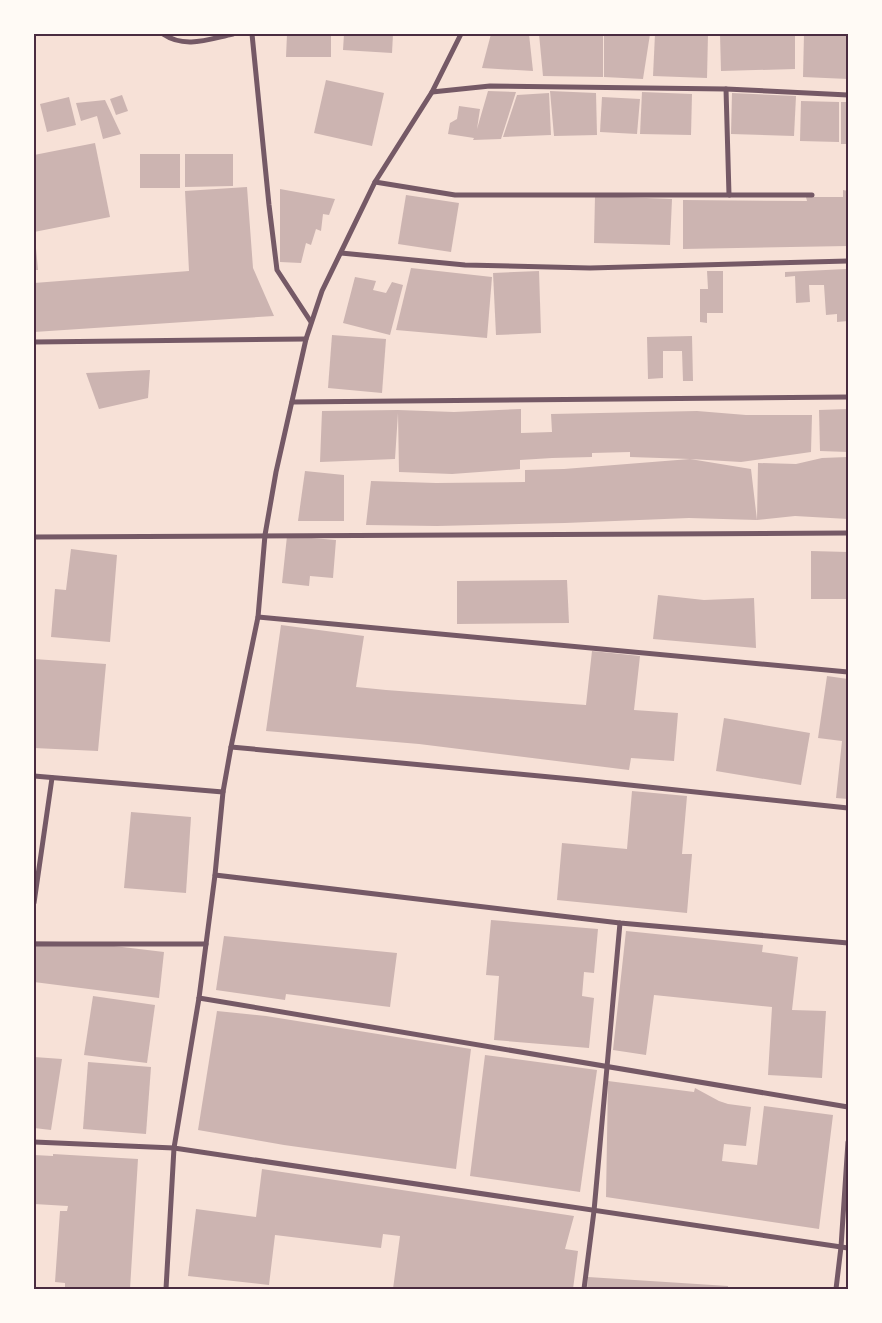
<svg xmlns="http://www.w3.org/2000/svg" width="882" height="1323" font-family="'Titillium Web',sans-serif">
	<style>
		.building { fill: #ccb4b1 }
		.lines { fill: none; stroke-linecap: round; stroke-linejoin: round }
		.minor { stroke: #755966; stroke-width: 5 }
		.neatline { fill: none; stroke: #4a2c40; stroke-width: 2 }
	</style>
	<rect width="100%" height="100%" fill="#f7e1d7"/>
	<g class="building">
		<polygon points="287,34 331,34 331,57 286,57"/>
		<polygon points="344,34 393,34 392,53 343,50"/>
		<polygon points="491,34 529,34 533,71 482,68"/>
		<polygon points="539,34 603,34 603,77 543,76"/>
		<polygon points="604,34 650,34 643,79 604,77"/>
		<polygon points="655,34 708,34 707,78 653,76"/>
		<polygon points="720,34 795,34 795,69 721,71"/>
		<polygon points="804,34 848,34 848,79 803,77"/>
		<polygon points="326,80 384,93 372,146 314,133"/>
		<polygon points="488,91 516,92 501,139 473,140 474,138 448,134 450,123 457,119 459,106 480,109 477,129"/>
		<polygon points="550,91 596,93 597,135 554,136"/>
		<polygon points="642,92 692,94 691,135 640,134"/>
		<polygon points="549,93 551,135 503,137 517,95"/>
		<polygon points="732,93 796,96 794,136 731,134"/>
		<polygon points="122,95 128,111 116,115 110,99"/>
		<polygon points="69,97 76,125 47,132 40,104"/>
		<polygon points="602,97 640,99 637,134 600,132"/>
		<polygon points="105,100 121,134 103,139 97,116 81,121 76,103"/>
		<polygon points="801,101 839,102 839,142 800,141"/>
		<rect x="841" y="102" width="7" height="42"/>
		<polygon points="95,143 110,217 34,232 34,155"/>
		<rect x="140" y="154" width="40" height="34"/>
		<polygon points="185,154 233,154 233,186 185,187"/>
		<polygon points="247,187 253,268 274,316 34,332 34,283 189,271 185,191"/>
		<polygon points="280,189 335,199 329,215 323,214 321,231 316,229 311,245 306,243 301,263 280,262"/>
		<polygon points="843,190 848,191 848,246 683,249 683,200 807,201 806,197 843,197"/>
		<polygon points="406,195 459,203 451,252 398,244"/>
		<polygon points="595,196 672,199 670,245 594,243"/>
		<polygon points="34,238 35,238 38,270 34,270"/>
		<polygon points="411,268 492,277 487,338 396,330"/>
		<polygon points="846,269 848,321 837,322 837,314 826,315 824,285 809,285 810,302 796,303 795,276 785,277 785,272"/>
		<polygon points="539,271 541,333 496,335 493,273"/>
		<polygon points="707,271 723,271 723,313 707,313 707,323 700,322 700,289 708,289"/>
		<polygon points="355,277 376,281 373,290 386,293 392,282 403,285 390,335 343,323"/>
		<polygon points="332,335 386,339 382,393 328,388"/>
		<polygon points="692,336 693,381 683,381 682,351 663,351 663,378 648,379 647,337"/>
		<polygon points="150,370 148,398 99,409 86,373"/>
		<polygon points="521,409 521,433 552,432 551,414 697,411 746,415 812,415 811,452 741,462 690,459 751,469 757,520 689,518 565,523 437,526 366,525 371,481 436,483 525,482 525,470 564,469 690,459 630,457 630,452 592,453 592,457 552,458 520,460 520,469 452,474 399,472 398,413 395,459 320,462 322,411 398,410 454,412"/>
		<polygon points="848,409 848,452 820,451 819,410"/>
		<polygon points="848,457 848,519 795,516 757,520 758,463 796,464 822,458"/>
		<polygon points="305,471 344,475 344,521 298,521"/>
		<polygon points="287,536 336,540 333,578 310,576 309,586 282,583"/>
		<polygon points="71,549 117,555 110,642 51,637 55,589 66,590"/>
		<polygon points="811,551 848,552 848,599 811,599"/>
		<polygon points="567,580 569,623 457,624 457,581"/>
		<polygon points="658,595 704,600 754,598 756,648 653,639"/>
		<polygon points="281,625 364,636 356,687 386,690 586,705 592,651 640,656 634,710 678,713 674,761 631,758 629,770 419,744 266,731"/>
		<polygon points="34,659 106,664 98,751 34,748"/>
		<polygon points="827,676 848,679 848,799 836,798 842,741 818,738"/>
		<polygon points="724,718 810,733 801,785 716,771"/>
		<polygon points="632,791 687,796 682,854 692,854 687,913 557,900 562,843 627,849"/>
		<polygon points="131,812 191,817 186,893 124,888"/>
		<polygon points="491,920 598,929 594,973 584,972 582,996 594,998 589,1048 494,1040 499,976 486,975"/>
		<polygon points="626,931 763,945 762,952 798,957 792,1010 826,1011 822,1078 768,1075 772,1007 654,995 646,1055 613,1050"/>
		<polygon points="224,936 397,953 390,1007 286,994 285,1000 216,990"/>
		<polygon points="34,941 89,943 164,952 159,998 34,982"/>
		<polygon points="93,996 155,1005 147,1063 84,1055"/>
		<polygon points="217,1011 266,1016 471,1049 456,1169 284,1145 198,1130"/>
		<polygon points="485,1055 597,1070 580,1192 470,1176"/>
		<polygon points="34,1057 62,1059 51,1130 34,1128"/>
		<polygon points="88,1062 151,1067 146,1134 83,1129"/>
		<polygon points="608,1081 694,1092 695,1088 719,1101 728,1104 751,1107 746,1146 724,1144 722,1161 757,1165 764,1106 833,1115 819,1229 606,1197"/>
		<polygon points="53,1154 138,1159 130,1289 65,1289 65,1283 55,1282 60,1211 67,1211 68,1206 34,1204 34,1155 53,1156"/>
		<polygon points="262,1169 574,1216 565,1249 578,1251 573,1289 393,1289 400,1236 383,1234 381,1248 275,1235 269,1285 188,1276 196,1209 256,1217"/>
		<polygon points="588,1277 728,1286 728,1289 587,1289"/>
	</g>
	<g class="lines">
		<g class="minor">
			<path d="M163,34C185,49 209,39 233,34"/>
			<polyline points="252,34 269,205 277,270 311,322"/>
			<polyline points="726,89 729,195"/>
			<polyline points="432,92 490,86 726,89 848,95"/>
			<polyline points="375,182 455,195 812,195"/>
			<polyline points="341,253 465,265 590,268 848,261"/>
			<polyline points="34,342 306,339"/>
			<polyline points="292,402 848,397"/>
			<polyline points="34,537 848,533"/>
			<polyline points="258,617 848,672"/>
			<polyline points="231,747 582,780 848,808"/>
			<polyline points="34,776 223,792"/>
			<polyline points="215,875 620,923 848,943"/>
			<polyline points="34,903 52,778"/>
			<polyline points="34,944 206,944"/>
			<polyline points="199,998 848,1107"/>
			<polyline points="34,1142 174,1148 848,1248"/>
			<polyline points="166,1289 174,1148 199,998 215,875 223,792 231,747 258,617 265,535 276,472 306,339 322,291 375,182 432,92 461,34"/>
			<polyline points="584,1289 594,1211 620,923"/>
			<polyline points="836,1289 841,1247 848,1142"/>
		</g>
	</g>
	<rect width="882" height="1323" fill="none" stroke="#fffaf5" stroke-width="70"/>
	<rect x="35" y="35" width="812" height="1253" class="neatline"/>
</svg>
